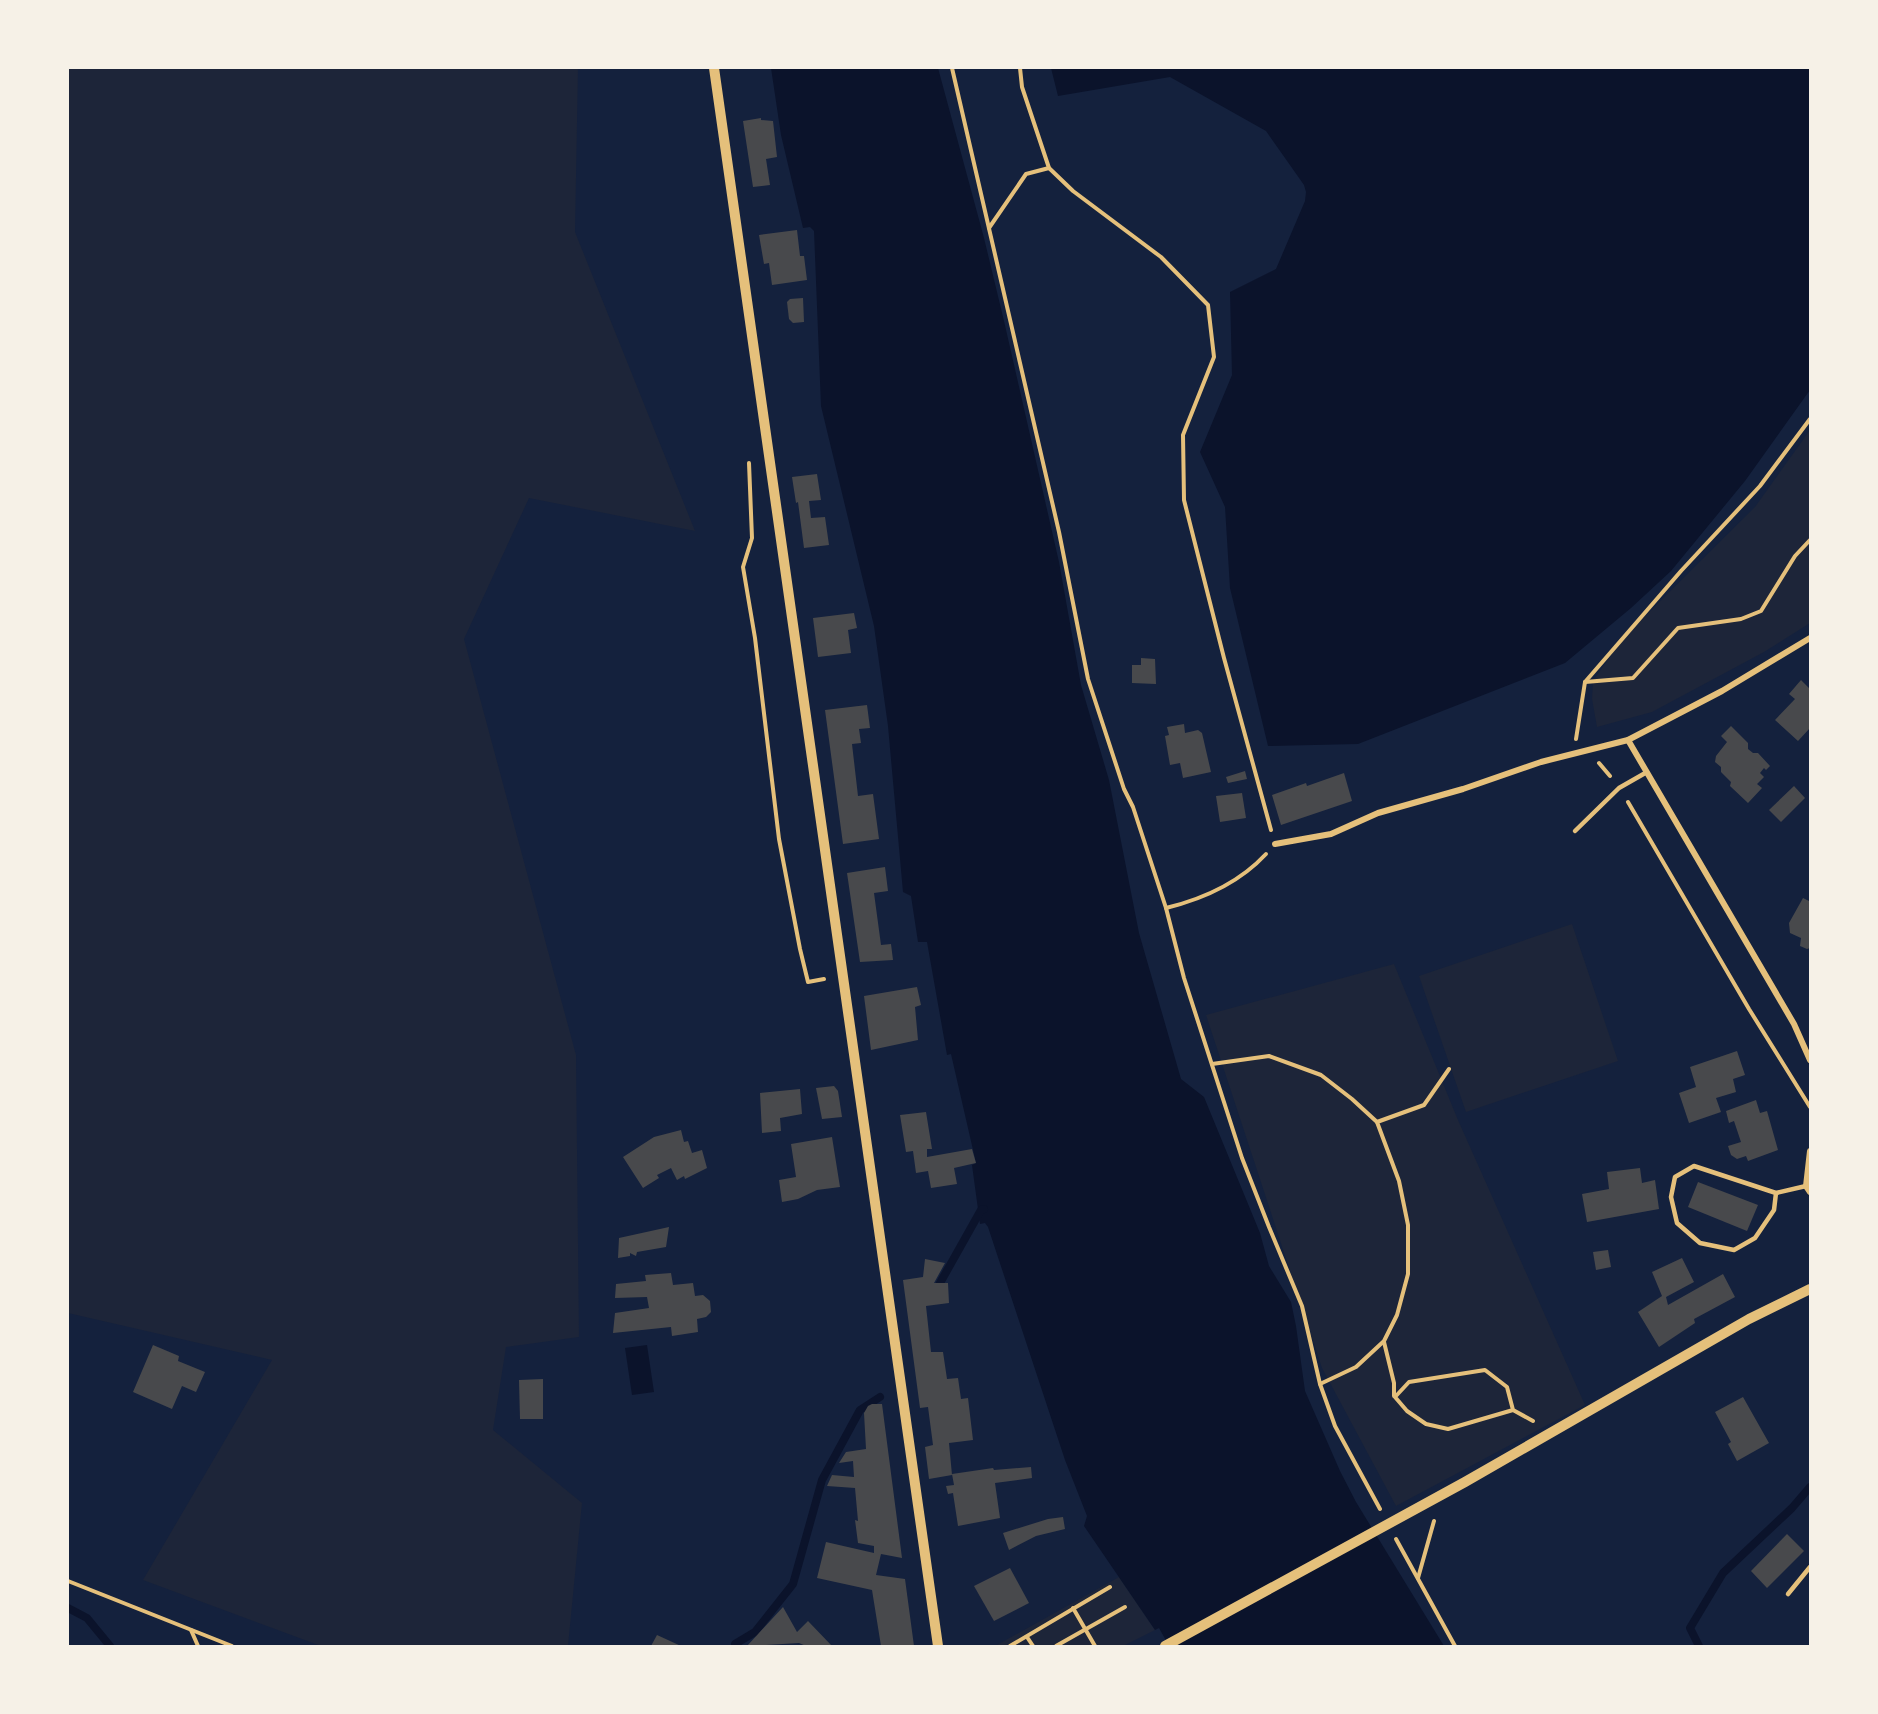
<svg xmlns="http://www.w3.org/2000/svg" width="1878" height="1714" font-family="'IBM Plex Serif',serif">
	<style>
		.green { fill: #1d2539 }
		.water { fill: #0b132b }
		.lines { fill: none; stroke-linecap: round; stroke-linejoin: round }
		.stream { stroke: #0b132b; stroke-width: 8 }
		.building { fill: #48494c }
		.path { stroke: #e5c07b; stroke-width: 4 }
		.service { stroke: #e5c07b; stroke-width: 4.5 }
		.minor { stroke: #e5c07b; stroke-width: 6 }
		.tertiary { stroke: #e5c07b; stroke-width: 10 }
	</style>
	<rect width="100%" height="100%" fill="#14213d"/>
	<g class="green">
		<polygon points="68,68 578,68 575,232 695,531 529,498 464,639 576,1055 579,1337 506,1347 493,1430 582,1503 568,1646 321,1646 143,1580 272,1360 68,1313"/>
		<polygon points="1810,430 1810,623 1764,652 1652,712 1597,727 1592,699 1593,681 1623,638 1755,507"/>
		<polygon points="1572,924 1618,1061 1466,1112 1419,976"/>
		<polygon points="1394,964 1458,1120 1585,1405 1396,1506 1322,1368 1206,1015"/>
		<polygon points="1119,1577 1155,1630 1123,1646 999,1646 997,1645"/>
	</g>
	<g class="water">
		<polygon points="771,68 938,68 984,238 1004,321 1059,562 1081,685 1109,780 1139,933 1181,1079 1204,1097 1260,1233 1269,1266 1291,1302 1296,1326 1305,1391 1340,1471 1356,1502 1444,1646 1169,1646 1159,1628 1155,1630 1084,1526 1087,1516 1065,1460 988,1227 985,1223 980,1224 972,1165 976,1163 951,1054 947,1055 927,942 918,942 911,896 903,892 888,726 874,626 821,406 814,231 810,227 803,228 781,135"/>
		<polygon points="1051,68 1810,68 1810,390 1745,481 1671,571 1631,608 1565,663 1358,744 1268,746 1230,588 1225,507 1200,452 1232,375 1230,292 1276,269 1305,201 1306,192 1304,185 1266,131 1170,77 1058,96"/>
		<polygon points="647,1345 654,1392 632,1395 625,1348"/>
	</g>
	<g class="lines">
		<g class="stream">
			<polyline points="940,1283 981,1210 984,1209"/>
			<polyline points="68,1608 87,1618 110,1646"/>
			<polyline points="735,1646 735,1644 755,1632 793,1584 822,1480 860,1410 880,1397"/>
			<polyline points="1699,1646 1690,1628 1723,1573 1792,1508 1810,1487"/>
		</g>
	</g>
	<g class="building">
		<polygon points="761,118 761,120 773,121 777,157 766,159 770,185 753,187 743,121"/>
		<polygon points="797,230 800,256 804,256 807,280 772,285 769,263 764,264 759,235"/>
		<polygon points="803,298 804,322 793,323 789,319 787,302 790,299"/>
		<polygon points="817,474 821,500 809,501 811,518 825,517 829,545 804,548 798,502 796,503 792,477"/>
		<polygon points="854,613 857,628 848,630 851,653 818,657 813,618"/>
		<polygon points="1141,658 1155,659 1156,684 1132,683 1132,665 1141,665"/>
		<polygon points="1801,680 1810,689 1810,728 1798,741 1775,720 1795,699 1789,694"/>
		<polygon points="867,705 870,728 859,729 861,743 852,744 858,796 873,794 879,839 843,844 825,710"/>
		<polygon points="1184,724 1185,733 1198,730 1202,733 1211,772 1183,778 1180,763 1170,765 1165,736 1169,735 1167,727"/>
		<polygon points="1731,726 1748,743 1748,749 1753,753 1758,753 1770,766 1766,770 1764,768 1760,773 1764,777 1757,784 1762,788 1748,803 1730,786 1731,782 1721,772 1721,767 1715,762 1716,756 1727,742 1721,736"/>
		<polygon points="1245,771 1247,779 1228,783 1226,777"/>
		<polygon points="1344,773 1352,801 1281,825 1272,795 1306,783 1307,786"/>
		<polygon points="1794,786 1805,798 1781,822 1769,810"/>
		<polygon points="1242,793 1246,818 1220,822 1216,796"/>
		<polygon points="885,867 888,891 874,893 881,945 891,944 893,960 860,962 847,873"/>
		<polygon points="1803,898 1809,901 1810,898 1810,948 1807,949 1800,946 1801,938 1790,933 1789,923"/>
		<polygon points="917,987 921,1005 915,1007 918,1040 871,1050 864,996"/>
		<polygon points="1737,1051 1745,1075 1733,1079 1736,1092 1716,1098 1721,1112 1689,1123 1679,1093 1696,1087 1690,1067"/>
		<polygon points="834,1086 838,1091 842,1117 822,1119 816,1088"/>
		<polygon points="800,1089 802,1114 780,1118 781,1131 762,1133 760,1093"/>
		<polygon points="1756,1100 1760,1113 1767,1111 1778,1150 1748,1161 1746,1156 1737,1159 1731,1155 1728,1146 1741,1142 1734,1121 1729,1123 1726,1111"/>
		<polygon points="926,1112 932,1149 927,1149 927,1157 972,1149 976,1163 954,1168 957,1184 931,1188 928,1171 916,1173 913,1151 906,1152 900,1115"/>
		<polygon points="681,1130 684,1142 688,1141 692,1153 702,1150 707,1168 685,1179 684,1176 677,1180 671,1168 657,1175 659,1178 643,1188 623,1157 654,1137"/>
		<polygon points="832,1137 840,1187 817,1190 798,1199 782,1202 779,1180 796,1177 791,1144"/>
		<polygon points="1640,1168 1642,1183 1655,1180 1659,1209 1587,1222 1582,1194 1609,1189 1607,1172"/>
		<polygon points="1698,1182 1758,1205 1747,1231 1688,1207"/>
		<polygon points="669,1227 666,1247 637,1252 636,1256 630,1253 630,1256 618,1258 619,1238"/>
		<polygon points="1608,1250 1611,1267 1596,1270 1593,1252"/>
		<polygon points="1682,1258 1694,1282 1666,1297 1668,1305 1723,1274 1735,1297 1694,1319 1695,1323 1659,1347 1638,1312 1662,1296 1652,1272"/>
		<polygon points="925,1259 945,1263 934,1283 948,1283 949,1303 926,1306 931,1352 943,1352 947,1379 958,1378 961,1399 968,1398 973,1440 949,1443 952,1475 929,1479 925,1447 933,1445 928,1407 920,1408 903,1280 923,1277"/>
		<polygon points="671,1273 673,1285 693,1283 695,1296 703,1295 710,1301 711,1312 706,1317 697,1319 698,1332 672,1336 671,1327 613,1333 615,1313 649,1308 647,1297 615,1298 616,1284 646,1281 645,1275"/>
		<polygon points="153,1345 179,1356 178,1361 205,1372 196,1392 182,1386 172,1409 133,1392"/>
		<polygon points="543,1379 543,1419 520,1419 519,1380"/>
		<polygon points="1743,1397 1769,1443 1737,1461 1728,1444 1731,1442 1715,1412"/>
		<polygon points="872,1404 882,1404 902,1558 881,1554 876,1575 905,1579 914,1646 881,1646 872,1590 817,1578 826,1542 874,1553 874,1546 858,1543 855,1520 858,1521 855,1488 827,1486 832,1475 854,1477 853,1461 839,1463 846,1452 866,1449 864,1413 868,1406"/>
		<polygon points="1031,1467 1032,1478 995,1483 1000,1518 958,1526 953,1493 948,1494 946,1486 954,1485 952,1474 993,1468 994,1470"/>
		<polygon points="1063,1517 1065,1529 1036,1536 1009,1550 1003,1533 1048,1519"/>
		<polygon points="1787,1534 1804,1551 1767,1588 1751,1571"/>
		<polygon points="1010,1568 1029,1603 994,1621 974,1586"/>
		<polygon points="783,1607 797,1632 808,1621 832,1646 806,1646 799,1643 747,1646"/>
		<polygon points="657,1635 681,1646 651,1646"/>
	</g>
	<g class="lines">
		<g class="path">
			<polyline points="952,68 1059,532 1088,679 1124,789 1133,807 1166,908 1184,978 1242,1158 1269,1227 1302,1306 1320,1384 1335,1426 1380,1509"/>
			<polyline points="1020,68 1022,87 1049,168 1073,191 1161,257 1208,305 1214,357 1183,435 1184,500 1224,658 1271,830"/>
			<polyline points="989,228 1026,174 1049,168"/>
			<polyline points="749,463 752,538 743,567 755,638 779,839 800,949 808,982 824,979"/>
			<polyline points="1585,682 1633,678 1678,628 1741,619 1761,611 1795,556 1810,540"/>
			<polyline points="1576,739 1585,682 1681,571 1760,486 1810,419"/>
			<polyline points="1599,763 1610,776"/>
			<polyline points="1628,802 1749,1009 1810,1107"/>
			<path d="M1166,908C1203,899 1240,882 1266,854"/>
			<polyline points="1212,1064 1269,1056 1321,1075 1352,1099 1377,1122"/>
			<polyline points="1384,1342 1394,1383 1394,1396"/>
			<polyline points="1320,1384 1356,1367 1384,1341 1397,1315 1408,1274 1408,1225 1399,1181 1377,1122 1424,1105 1449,1069"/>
			<polyline points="1513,1410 1507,1387 1485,1370 1409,1382 1395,1397 1407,1411 1426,1424 1448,1429 1513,1410 1533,1421"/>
			<polyline points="1396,1539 1455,1646"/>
			<polyline points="1418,1578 1434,1521"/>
			<polyline points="68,1581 232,1646"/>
			<polyline points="1073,1608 1095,1646"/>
			<polyline points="191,1630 198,1646"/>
			<polyline points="1027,1637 1033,1646"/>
			<polyline points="1010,1646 1110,1587"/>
			<polyline points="1056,1646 1125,1607"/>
		</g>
		<g class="service">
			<polyline points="1575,831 1619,788 1647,772"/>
			<polyline points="1776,1193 1774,1210 1755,1238 1734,1250 1700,1243 1677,1223 1671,1197 1675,1177 1694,1166 1776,1193 1806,1186"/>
			<polyline points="1788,1594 1810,1567"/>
		</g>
		<g class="minor">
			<polyline points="1628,740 1794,1024 1810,1060"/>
			<polyline points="1275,844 1331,834 1378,813 1463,789 1541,762 1628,740 1722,691 1810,638"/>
			<polyline points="1810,1151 1806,1186 1810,1192"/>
		</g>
		<g class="tertiary">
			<polyline points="714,68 938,1646"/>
			<polyline points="1165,1646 1465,1482 1749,1319 1810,1289"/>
		</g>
	</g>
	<rect width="1878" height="1714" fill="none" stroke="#f6f1e7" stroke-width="138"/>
</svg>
